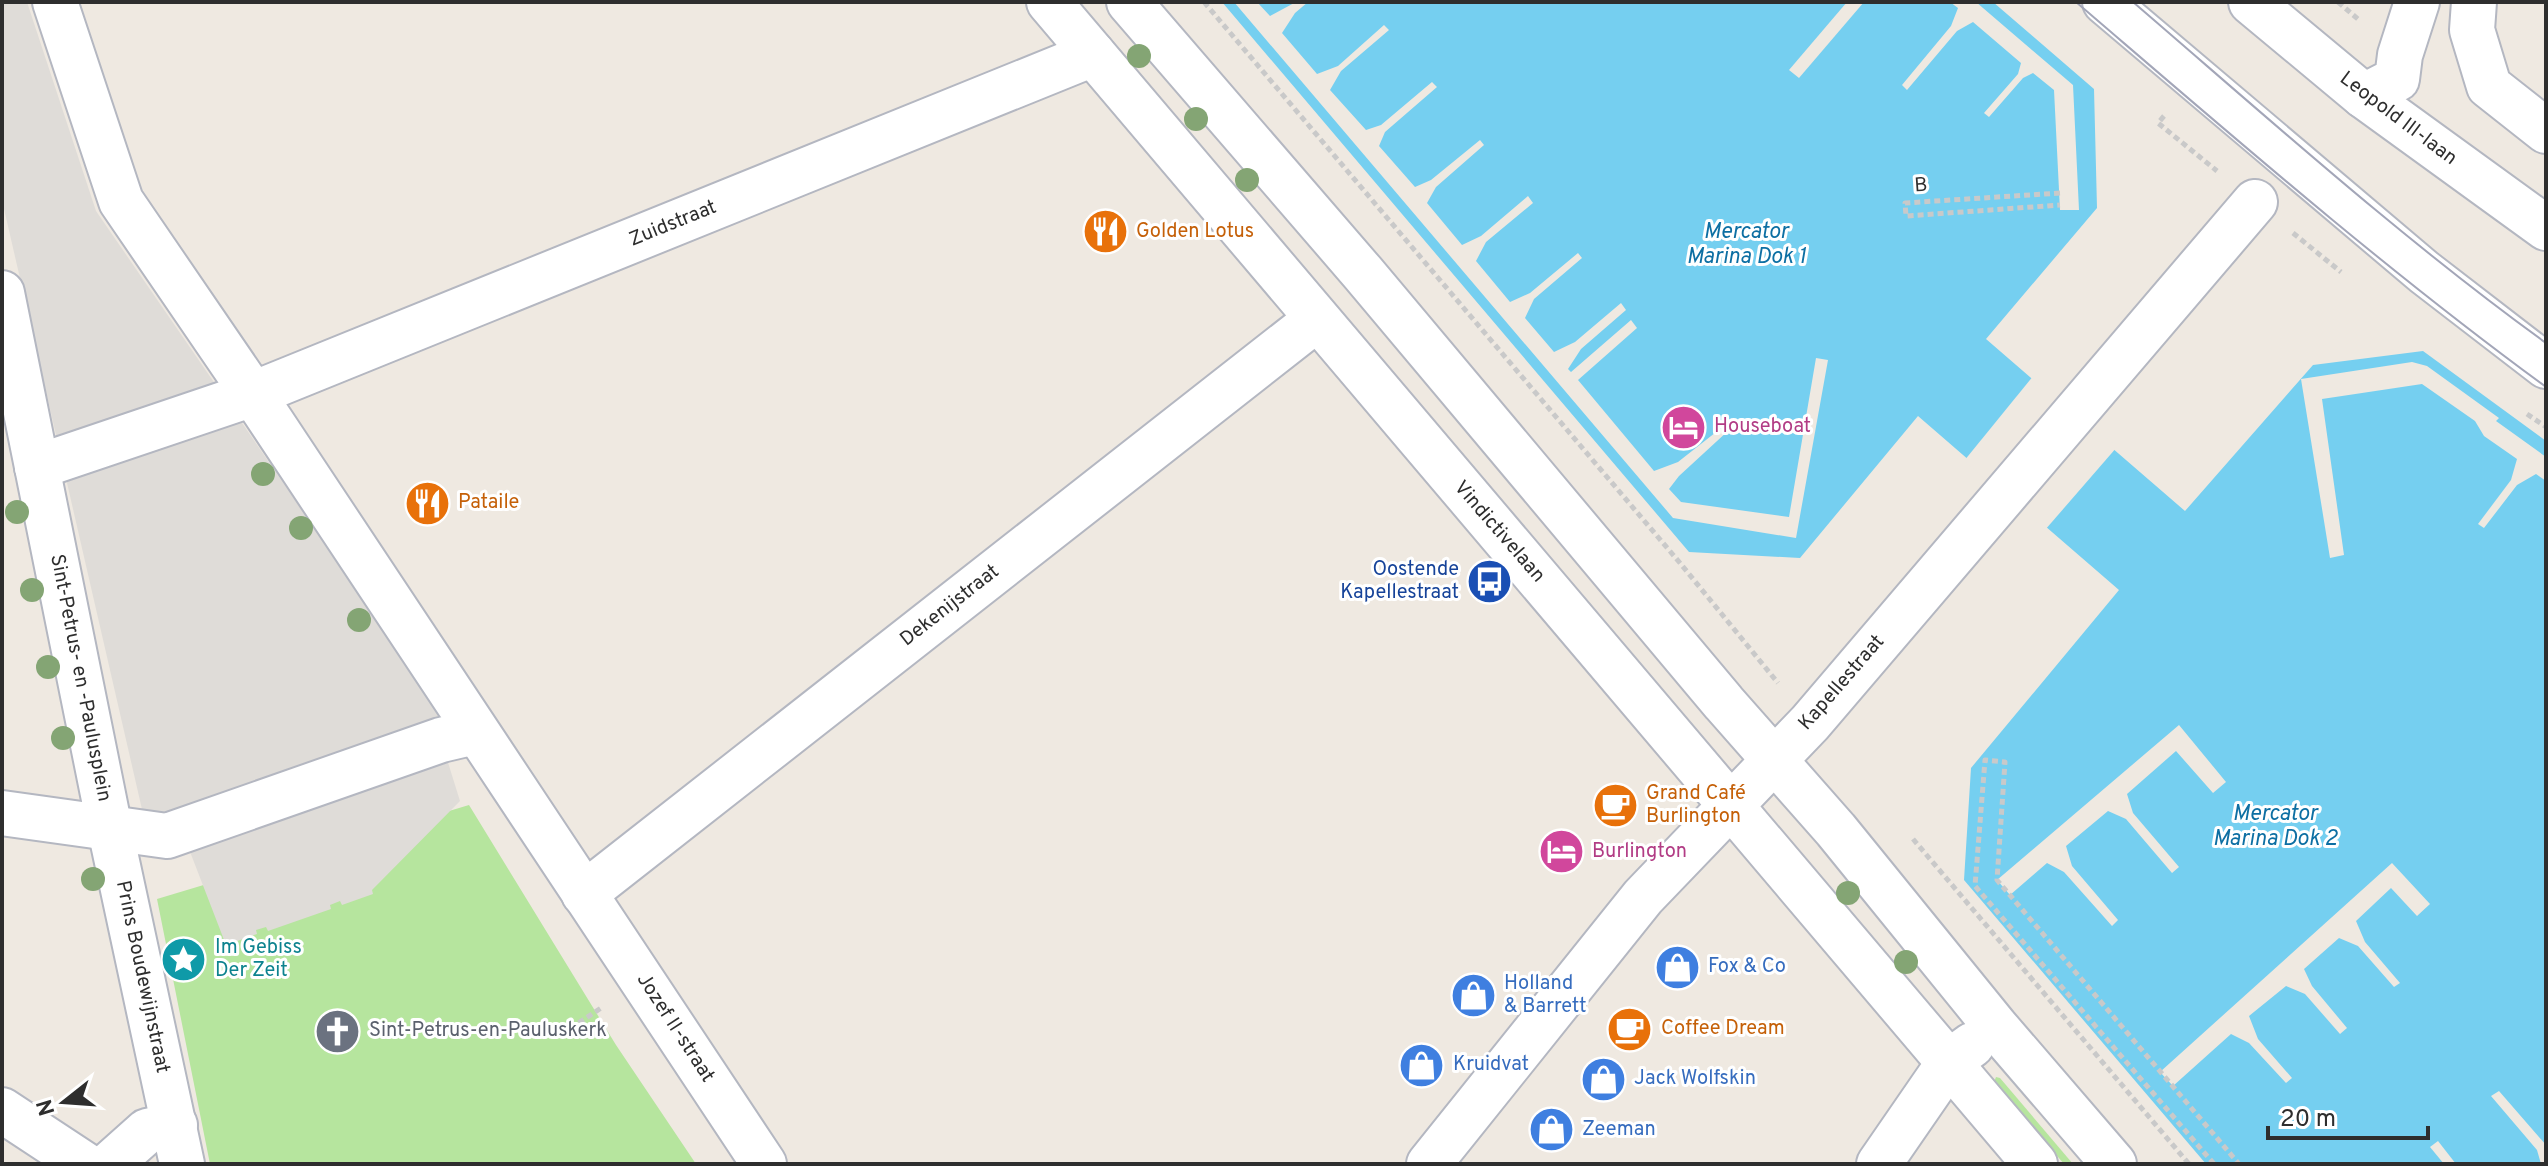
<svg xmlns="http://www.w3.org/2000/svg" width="2548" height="1166" font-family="Overpass,sans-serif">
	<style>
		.green { fill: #b6e59e }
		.plaza { fill: #dfdcd8 }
		.water { fill: #75cff0 }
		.pier { fill: #efe9e1 }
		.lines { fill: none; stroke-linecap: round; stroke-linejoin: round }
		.minor-casing { stroke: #b4b7c1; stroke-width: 48 }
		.path { stroke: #c9c9c9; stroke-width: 5; stroke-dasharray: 6 4; stroke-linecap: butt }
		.minor { stroke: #fff; stroke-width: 44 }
		.tram { stroke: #a3a6b8; stroke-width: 2 }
		.tree { fill: #84a574 }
		.labels { text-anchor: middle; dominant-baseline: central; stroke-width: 6; stroke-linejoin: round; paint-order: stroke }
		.street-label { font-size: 20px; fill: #2e2e2e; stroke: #fff }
		.food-label { font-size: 20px; fill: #c56008; stroke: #fff; text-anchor: start }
		.hotel-label { font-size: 20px; fill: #b23c85; stroke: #fff; text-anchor: start }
		.transit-label { font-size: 20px; fill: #164399; stroke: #fff; text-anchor: end }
		.culture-label { font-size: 20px; fill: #0d838f; stroke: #fff; text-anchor: start }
		.shop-label { font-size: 20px; fill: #366cbe; stroke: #fff; text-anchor: start }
		.worship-label { font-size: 20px; fill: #5b616d; stroke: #fff; text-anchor: start }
		.water-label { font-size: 22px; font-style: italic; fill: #0d6fa3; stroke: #fff }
	</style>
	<rect width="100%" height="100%" fill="#efe9e1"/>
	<g class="green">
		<polygon points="469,805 616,1045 696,1164 210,1164 157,899"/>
		<polygon points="1996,1077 2000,1078 2073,1164 2064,1164 1994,1082"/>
	</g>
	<polygon class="plaza" points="2,2 27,2 96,211 441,712 441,740 460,801 372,890 373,894 342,905 340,901 330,905 331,909 268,931 266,927 256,930 257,934 229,944 226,945 182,831 144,818 2,200"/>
	<polygon class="water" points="1222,2 1993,2 2094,89 2097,208 1986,339 2185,511 2313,365 2423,351 2546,441 2546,1164 2206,1164 1964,880 1971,768 2119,590 1918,416 1800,558 1689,552"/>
	<g class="pier">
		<polygon points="1234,2 1257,2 1270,16 1296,2 1308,2 1295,13 1282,33 1317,74 1338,66 1384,25 1389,30 1341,71 1330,90 1366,130 1381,125 1432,82 1437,87 1385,132 1379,146 1415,187 1431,180 1480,140 1484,145 1436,187 1427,203 1462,245 1481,236 1528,196 1533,203 1486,242 1476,261 1510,302 1530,293 1578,253 1582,258 1534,299 1525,318 1554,352 1575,342 1621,303 1626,310 1581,349 1568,369 1571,372 1631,320 1637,328 1578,380 1654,471 1678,462 1725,425 1729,430 1679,476 1669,489 1681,502 1789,517 1816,358 1828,360 1796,538 1673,518"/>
		<polygon points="1847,2 1864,2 1799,78 1789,70"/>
		<polygon points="1950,2 1976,2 2073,85 2079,210 2060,210 2054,90 2033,73 2023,78 1989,117 1984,113 2018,74 2021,63 1973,22 1957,31 1907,90 1902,85 1951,26 1958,8"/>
		<polygon points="2412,362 2427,366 2499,418 2496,421 2546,457 2546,481 2536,474 2517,485 2484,528 2478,524 2511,480 2517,459 2484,436 2475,421 2422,384 2322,399 2344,555 2330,558 2301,379"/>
		<polygon points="2034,375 2117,447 2045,530 1964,461"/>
		<polygon points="2179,725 2226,782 2213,793 2176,751 2127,794 2133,813 2179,867 2172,873 2126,819 2108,811 2066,846 2072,866 2118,920 2112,926 2064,872 2047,863 2010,895 1997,880"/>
		<polygon points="2392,863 2430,904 2417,916 2391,888 2356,921 2365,942 2400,983 2394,987 2358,946 2339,938 2304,969 2312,986 2347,1028 2340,1034 2305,994 2286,986 2249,1016 2258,1039 2292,1078 2286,1083 2249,1043 2231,1034 2173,1086 2160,1072"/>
		<polygon points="2499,1091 2546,1145 2546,1164 2541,1164 2537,1150 2491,1096"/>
		<polygon points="2438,1141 2456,1164 2444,1164 2430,1147"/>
	</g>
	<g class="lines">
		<defs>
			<g id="minor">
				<polyline points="55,2 121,201 253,394 764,1164"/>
				<polyline points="1049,2 2035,1164"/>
				<polyline points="1129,2 1363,273 1724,703 1836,830 1996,1027 2114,1164"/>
				<polyline points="2105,2 2424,272 2546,366"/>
				<polyline points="2251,2 2364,96 2546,228"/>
				<polyline points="2474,2 2472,30 2489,86 2546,131"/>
				<polyline points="2364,96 2397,79 2400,55 2417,2"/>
				<polyline points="2,293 110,829 182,1164"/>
				<polyline points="37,467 253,394 1093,54"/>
				<polyline points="2,813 167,836 441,740 475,732"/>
				<polyline points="584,894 1317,319"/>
				<polyline points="2,1110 84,1164"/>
				<polyline points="110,1164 147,1131 175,1125"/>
				<polyline points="1429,1164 1643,897 1810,723 2255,202"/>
				<polyline points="1879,1164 1950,1061 1972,1045"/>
			</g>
		</defs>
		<use href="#minor" class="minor-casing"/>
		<g class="path">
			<polyline points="1204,2 1680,563 1778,683"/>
			<polyline points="2338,2 2359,20"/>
			<polyline points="2164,116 2158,123 2217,171"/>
			<polyline points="2060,193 1905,203 1906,216 2060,205"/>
			<polyline points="2293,233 2341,272"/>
			<polyline points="2527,414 2546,427"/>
			<polyline points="1913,839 2189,1164"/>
			<polyline points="562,1034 601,1008"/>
			<polyline points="2214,1164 1975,886 1985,760 2005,762 1997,880 2239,1164"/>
		</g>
		<use href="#minor" class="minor"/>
		<g class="tram">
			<path d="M2076,2C2230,134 2382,267 2546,387"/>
			<path d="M2133,2C2268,118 2401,238 2546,343"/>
		</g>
	</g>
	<g class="tree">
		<circle cx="1139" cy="56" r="12"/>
		<circle cx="1196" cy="119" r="12"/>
		<circle cx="1247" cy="180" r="12"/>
		<circle cx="263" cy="474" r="12"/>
		<circle cx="17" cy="512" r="12"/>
		<circle cx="301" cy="528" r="12"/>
		<circle cx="32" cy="590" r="12"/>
		<circle cx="359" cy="620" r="12"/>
		<circle cx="48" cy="667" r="12"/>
		<circle cx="63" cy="738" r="12"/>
		<circle cx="93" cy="879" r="12"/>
		<circle cx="1848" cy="893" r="12"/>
		<circle cx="1906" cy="962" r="12"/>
	</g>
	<defs>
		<symbol id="restaurant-disc" viewBox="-11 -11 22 22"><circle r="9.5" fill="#e8710a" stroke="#fff"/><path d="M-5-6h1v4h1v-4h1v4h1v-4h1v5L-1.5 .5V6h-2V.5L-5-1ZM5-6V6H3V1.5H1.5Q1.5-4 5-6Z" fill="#fff"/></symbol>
		<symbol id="hotel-disc" viewBox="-11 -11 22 22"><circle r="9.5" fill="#d1479c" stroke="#fff"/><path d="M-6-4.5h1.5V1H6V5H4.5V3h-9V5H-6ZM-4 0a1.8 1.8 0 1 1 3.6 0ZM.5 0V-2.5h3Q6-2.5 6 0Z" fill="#fff"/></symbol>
		<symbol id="bus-disc" viewBox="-11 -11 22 22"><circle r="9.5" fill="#1a4fb4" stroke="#fff"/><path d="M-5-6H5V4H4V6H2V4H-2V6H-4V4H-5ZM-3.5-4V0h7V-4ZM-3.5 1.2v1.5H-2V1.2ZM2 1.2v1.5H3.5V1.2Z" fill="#fff"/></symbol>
		<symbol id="cafe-disc" viewBox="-11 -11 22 22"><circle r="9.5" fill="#e8710a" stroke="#fff"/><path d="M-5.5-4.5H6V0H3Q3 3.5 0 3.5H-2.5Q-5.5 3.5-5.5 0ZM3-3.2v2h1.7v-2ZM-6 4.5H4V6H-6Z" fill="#fff"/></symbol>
		<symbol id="sight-disc" viewBox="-11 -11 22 22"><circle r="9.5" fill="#0f9aa8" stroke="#fff"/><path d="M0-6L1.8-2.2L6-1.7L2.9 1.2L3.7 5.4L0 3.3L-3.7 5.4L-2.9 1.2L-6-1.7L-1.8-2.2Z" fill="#fff"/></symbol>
		<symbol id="shop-disc" viewBox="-11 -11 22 22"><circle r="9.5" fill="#3f7fe0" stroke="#fff"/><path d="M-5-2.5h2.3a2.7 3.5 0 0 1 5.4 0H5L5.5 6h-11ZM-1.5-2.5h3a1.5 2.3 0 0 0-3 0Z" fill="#fff"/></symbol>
		<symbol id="church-disc" viewBox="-11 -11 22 22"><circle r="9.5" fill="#6b7280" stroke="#fff"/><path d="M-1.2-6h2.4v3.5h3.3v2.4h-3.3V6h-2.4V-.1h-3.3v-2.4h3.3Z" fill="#fff"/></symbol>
	</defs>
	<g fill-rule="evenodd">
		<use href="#restaurant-disc" x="1080" y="206" width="51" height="51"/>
		<use href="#hotel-disc" x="1658" y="402" width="51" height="51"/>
		<use href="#restaurant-disc" x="402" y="478" width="51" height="51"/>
		<use href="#bus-disc" x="1464" y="556" width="51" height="51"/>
		<use href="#cafe-disc" x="1590" y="780" width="51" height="51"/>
		<use href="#hotel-disc" x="1536" y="826" width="51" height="51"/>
		<use href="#sight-disc" x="158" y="934" width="51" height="51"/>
		<use href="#shop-disc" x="1652" y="942" width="51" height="51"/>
		<use href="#shop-disc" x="1448" y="970" width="51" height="51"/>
		<use href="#cafe-disc" x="1604" y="1004" width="51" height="51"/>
		<use href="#church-disc" x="312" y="1006" width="51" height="51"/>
		<use href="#shop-disc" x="1396" y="1040" width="51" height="51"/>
		<use href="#shop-disc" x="1578" y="1054" width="51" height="51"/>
		<use href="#shop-disc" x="1526" y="1104" width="51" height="51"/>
	</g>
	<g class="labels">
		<g class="street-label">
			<text transform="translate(2398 119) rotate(37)">Leopold III-laan</text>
			<text transform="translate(1921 186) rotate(-4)">B</text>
			<text transform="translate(673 224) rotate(-22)">Zuidstraat</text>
			<text transform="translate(1499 532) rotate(49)">Vindictivelaan</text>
			<text transform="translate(950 606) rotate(-38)">Dekenijstraat</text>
			<text transform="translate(80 678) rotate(79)">Sint-Petrus- en -Paulusplein</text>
			<text transform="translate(1842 683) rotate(-49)">Kapellestraat</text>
			<text transform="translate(142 977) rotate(78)">Prins Boudewijnstraat</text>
			<text transform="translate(675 1028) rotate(57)">Jozef II-straat</text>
		</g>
		<g class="food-label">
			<text x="1136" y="232">Golden Lotus</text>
			<text x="458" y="503">Pataile</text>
			<text x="1646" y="794">Grand Café<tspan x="1646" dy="23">Burlington</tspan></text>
			<text x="1661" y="1029">Coffee Dream</text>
		</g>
		<g class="hotel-label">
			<text x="1714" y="427">Houseboat</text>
			<text x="1592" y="852">Burlington</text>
		</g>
		<g class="transit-label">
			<text x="1459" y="570">Oostende<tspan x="1459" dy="23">Kapellestraat</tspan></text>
		</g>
		<g class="culture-label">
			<text x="215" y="948">Im Gebiss<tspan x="215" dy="23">Der Zeit</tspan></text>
		</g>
		<g class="shop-label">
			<text x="1708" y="967">Fox &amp; Co</text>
			<text x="1504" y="984">Holland<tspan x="1504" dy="23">&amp; Barrett</tspan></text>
			<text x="1453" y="1065">Kruidvat</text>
			<text x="1634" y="1079">Jack Wolfskin</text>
			<text x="1582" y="1130">Zeeman</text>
		</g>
		<g class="worship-label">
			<text x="369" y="1031">Sint-Petrus-en-Pauluskerk</text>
		</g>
		<g class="water-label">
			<text x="1746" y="232">Mercator<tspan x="1746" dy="25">Marina Dok 1</tspan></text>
			<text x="2275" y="814">Mercator<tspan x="2275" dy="25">Marina Dok 2</tspan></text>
		</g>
	</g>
	<rect width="2548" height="1166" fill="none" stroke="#2e2e2e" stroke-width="8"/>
	<g transform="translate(64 1102) rotate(253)" stroke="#ffffff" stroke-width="6" paint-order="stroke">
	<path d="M0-6L14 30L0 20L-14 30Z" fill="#2e2e2e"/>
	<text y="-12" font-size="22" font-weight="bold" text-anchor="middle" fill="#2e2e2e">N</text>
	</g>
	<path d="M2268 1126v12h160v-12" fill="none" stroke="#2e2e2e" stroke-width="4"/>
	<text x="2280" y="1126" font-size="24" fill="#2e2e2e" stroke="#ffffff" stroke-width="6" paint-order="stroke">20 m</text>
</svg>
